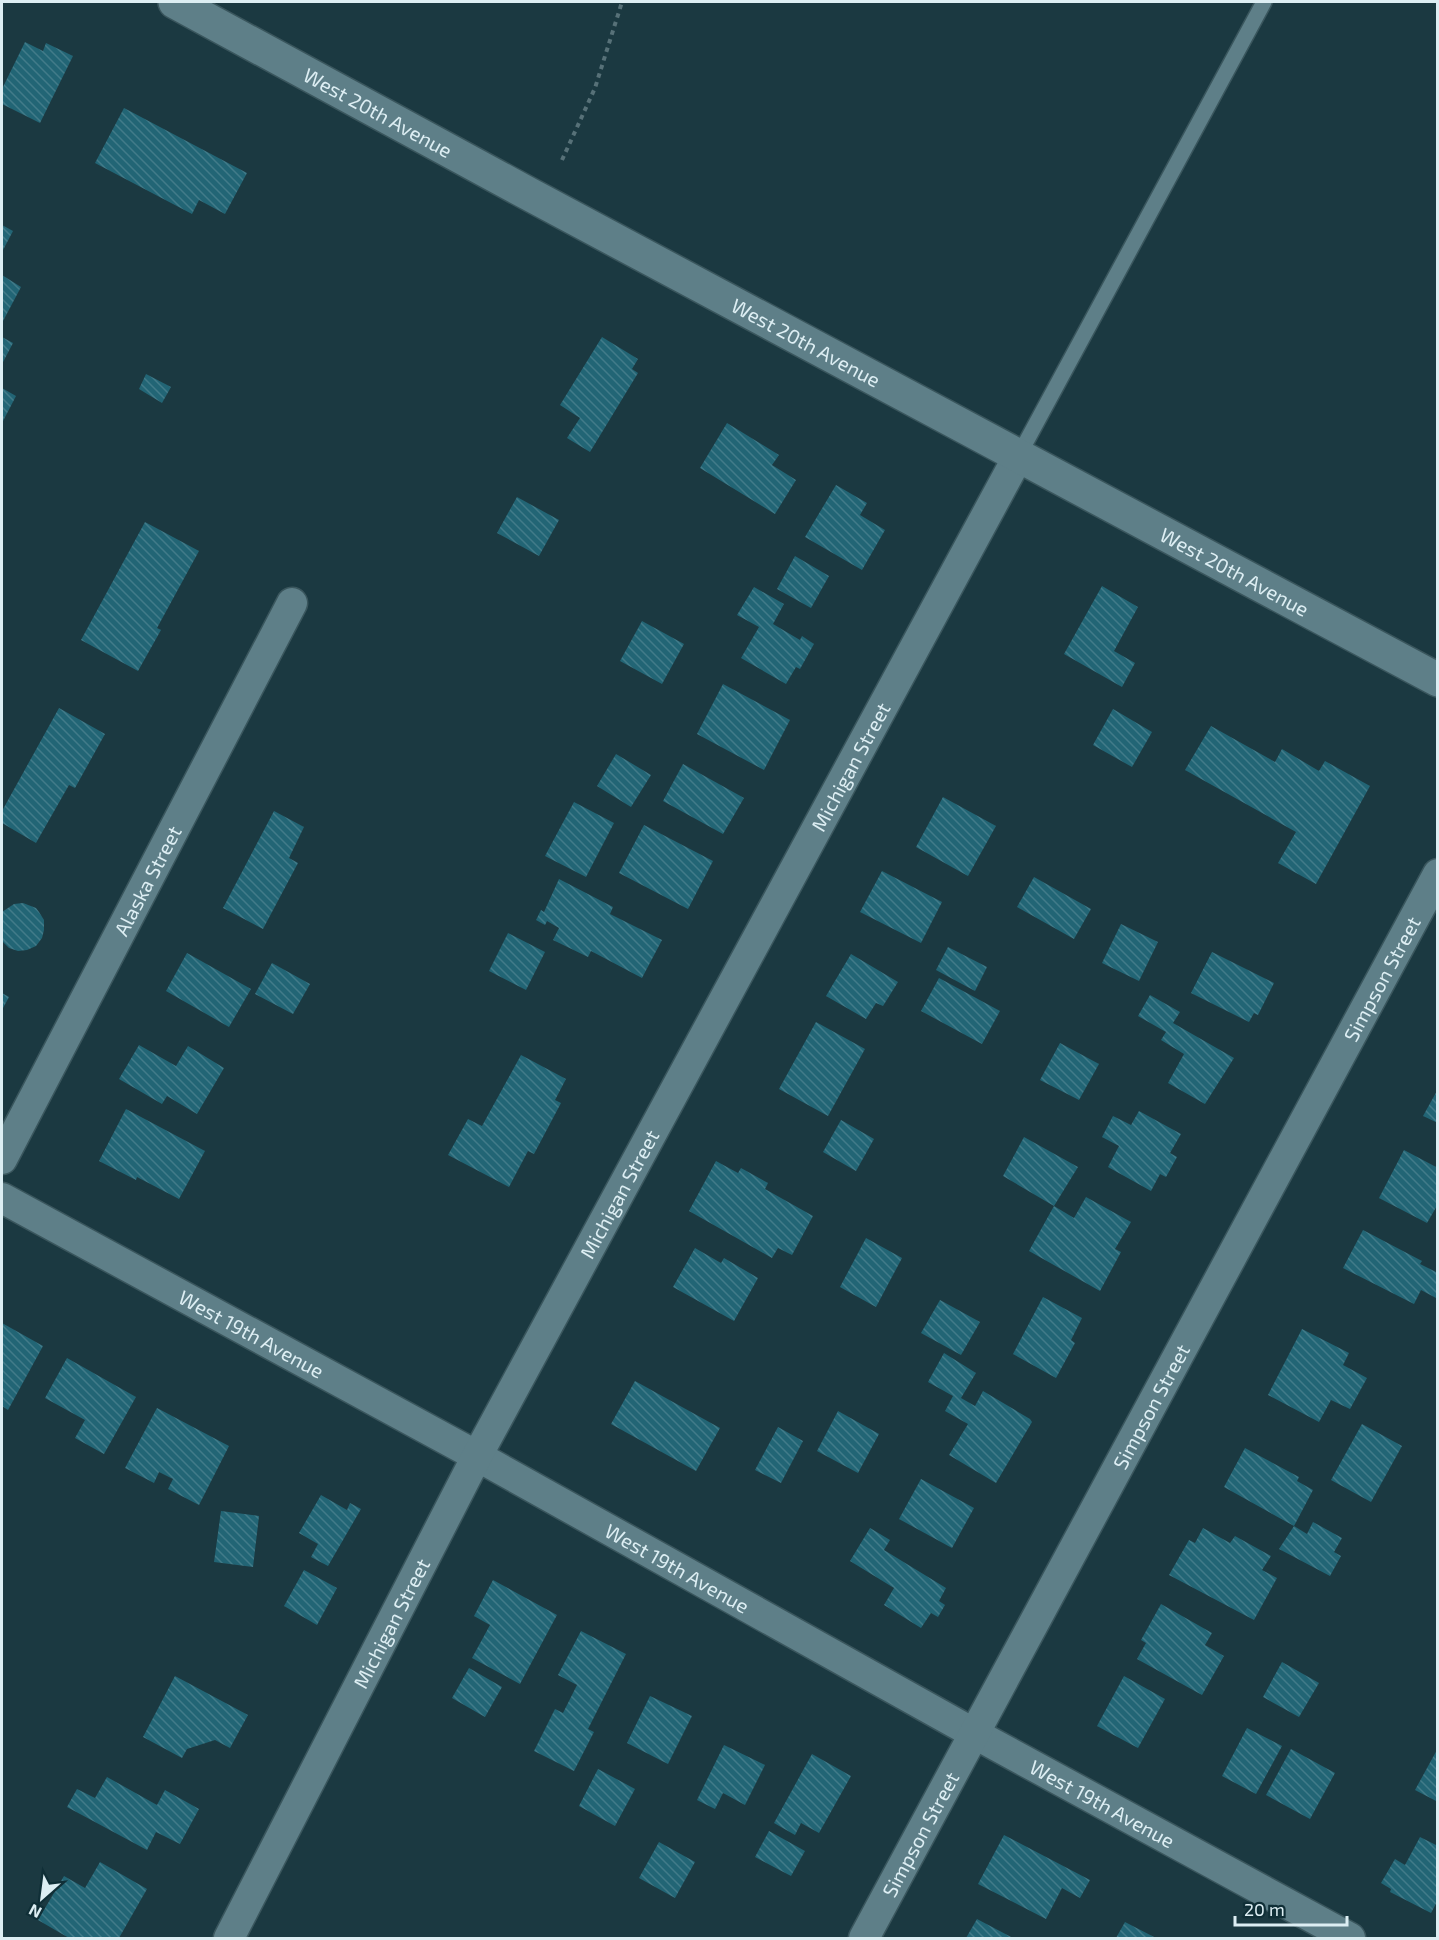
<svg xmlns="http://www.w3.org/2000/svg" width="1439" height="1940" font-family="'Exo 2',sans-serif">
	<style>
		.building { fill: url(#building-back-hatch) }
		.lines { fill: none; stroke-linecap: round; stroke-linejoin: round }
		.service-casing { stroke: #3a565d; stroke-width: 18 }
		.minor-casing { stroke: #3a565d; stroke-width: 33 }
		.secondary-casing { stroke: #3a565d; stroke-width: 36 }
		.path { stroke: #577178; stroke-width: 4; stroke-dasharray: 4.5 4.5; stroke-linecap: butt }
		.service { stroke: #5e7f88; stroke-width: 15 }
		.minor { stroke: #5e7f88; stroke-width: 30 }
		.secondary { stroke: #5e7f88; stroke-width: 33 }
		.labels { text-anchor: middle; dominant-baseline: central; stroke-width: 5; stroke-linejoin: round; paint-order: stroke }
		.street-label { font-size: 20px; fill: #ddeef3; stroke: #102f37 }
	</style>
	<defs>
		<pattern id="building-back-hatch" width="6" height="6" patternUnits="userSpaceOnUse" patternTransform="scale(1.5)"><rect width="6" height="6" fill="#226575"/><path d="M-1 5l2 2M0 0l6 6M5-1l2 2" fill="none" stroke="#427b89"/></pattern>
	</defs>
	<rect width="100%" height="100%" fill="#1b3941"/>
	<g class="building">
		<polygon points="25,42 43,51 46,43 73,56 40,123 2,104 2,89"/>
		<polygon points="124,108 247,173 225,214 199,200 192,214 95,163"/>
		<polygon points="2,225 13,231 2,252"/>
		<polygon points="2,275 21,287 2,323"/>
		<polygon points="2,337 13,343 2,364"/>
		<polygon points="602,337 638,359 632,369 638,373 590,452 567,438 580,418 560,405"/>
		<polygon points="146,374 171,387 162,403 139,389"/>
		<polygon points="2,388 16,396 2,423"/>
		<polygon points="727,423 779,455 772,465 796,480 775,514 700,468"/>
		<polygon points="836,485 867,503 860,515 885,530 862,570 805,537"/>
		<polygon points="517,497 559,520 539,556 497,533"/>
		<polygon points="145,522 199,551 157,628 161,630 138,671 81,640"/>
		<polygon points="795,556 829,576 811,608 777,589"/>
		<polygon points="1102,586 1138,607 1114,651 1135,663 1122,687 1064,654"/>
		<polygon points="754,587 784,604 773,624 800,640 802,636 814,644 800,669 796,667 786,684 741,658 759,627 737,615"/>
		<polygon points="642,621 684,644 662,684 620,661"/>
		<polygon points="723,684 790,720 764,770 697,734"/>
		<polygon points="59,708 105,734 75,788 69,785 36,843 2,823 2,811"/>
		<polygon points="1113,709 1152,732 1132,767 1093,745"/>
		<polygon points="1211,726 1275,762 1282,749 1319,771 1325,761 1370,786 1316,884 1278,863 1296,832 1185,770"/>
		<polygon points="616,754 651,775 631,807 597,786"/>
		<polygon points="683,764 744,798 723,834 663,801"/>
		<polygon points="943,797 996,826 968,876 916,847"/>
		<polygon points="574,802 614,823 586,877 545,856"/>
		<polygon points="274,811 304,827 289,858 298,863 263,929 223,908"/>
		<polygon points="644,825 713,861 688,909 619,873"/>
		<polygon points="882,871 942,902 921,943 860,912"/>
		<polygon points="1034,877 1091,909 1074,939 1017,907"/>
		<polygon points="559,879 613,907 610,914 662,940 642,978 591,951 588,957 553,940 559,928 547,921 545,925 536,920 541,910 544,912"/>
		<polygon points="23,903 36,908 39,912 44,920 44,930 42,938 36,946 27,950 18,951 9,948 2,941 2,912 14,904"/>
		<polygon points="1121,924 1158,942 1139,981 1102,963"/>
		<polygon points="508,933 545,952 526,990 489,971"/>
		<polygon points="948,947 987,967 975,991 936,970"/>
		<polygon points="1212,952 1274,983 1258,1015 1254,1013 1249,1022 1191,993"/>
		<polygon points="187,953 251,989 229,1027 166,991"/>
		<polygon points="851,954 898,982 883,1006 876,1003 866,1019 826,996"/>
		<polygon points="272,963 310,984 293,1014 255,994"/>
		<polygon points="939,978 1000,1011 982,1044 921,1011"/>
		<polygon points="2,993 9,997 2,1010"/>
		<polygon points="1150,995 1180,1012 1173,1023 1234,1058 1205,1104 1168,1083 1184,1054 1161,1040 1166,1032 1138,1016"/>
		<polygon points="816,1022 865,1049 828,1116 779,1089"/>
		<polygon points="1060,1043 1099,1064 1079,1100 1040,1080"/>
		<polygon points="139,1045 176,1066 188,1046 224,1068 197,1114 167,1096 162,1104 119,1079"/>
		<polygon points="521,1055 566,1079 555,1100 561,1103 534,1154 528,1151 509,1187 448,1155 468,1119 482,1126"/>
		<polygon points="1438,1089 1438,1123 1423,1116"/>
		<polygon points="126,1109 205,1151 179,1199 137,1177 136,1180 99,1161"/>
		<polygon points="1139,1111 1181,1134 1170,1153 1177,1157 1166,1177 1160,1174 1151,1191 1108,1167 1119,1146 1102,1137 1113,1116 1131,1125"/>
		<polygon points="841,1120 874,1139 856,1171 823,1152"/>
		<polygon points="1024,1137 1078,1167 1054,1206 1003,1176"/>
		<polygon points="1404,1150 1438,1168 1438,1204 1427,1223 1379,1198"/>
		<polygon points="716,1161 738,1173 741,1168 768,1183 765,1189 813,1216 792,1255 778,1248 772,1258 689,1211"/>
		<polygon points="1086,1197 1131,1222 1115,1249 1121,1252 1100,1291 1029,1251 1054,1206 1074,1218"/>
		<polygon points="1363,1230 1422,1261 1420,1264 1438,1273 1436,1298 1421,1290 1414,1304 1343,1268"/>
		<polygon points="866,1238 902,1258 876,1307 840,1287"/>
		<polygon points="695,1248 721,1263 724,1258 758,1278 734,1321 673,1287"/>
		<polygon points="1043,1297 1082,1318 1071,1340 1075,1343 1056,1378 1013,1354"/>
		<polygon points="940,1300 980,1322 961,1355 921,1333"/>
		<polygon points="2,1323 43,1346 8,1410 2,1406"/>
		<polygon points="1302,1329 1349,1353 1343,1365 1367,1378 1350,1409 1331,1400 1319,1422 1268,1395"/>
		<polygon points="944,1353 976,1373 961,1398 975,1406 983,1391 1030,1419 1032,1422 996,1483 949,1455 968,1424 945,1411 953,1396 928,1382"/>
		<polygon points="67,1358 136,1397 104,1454 75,1438 85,1420 45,1398"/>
		<polygon points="635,1381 720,1428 696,1471 611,1424"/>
		<polygon points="157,1408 229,1446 199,1505 168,1489 173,1479 159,1472 154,1483 125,1468"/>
		<polygon points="838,1411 879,1434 858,1473 817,1451"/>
		<polygon points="1362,1424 1402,1446 1371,1502 1331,1480"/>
		<polygon points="778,1427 803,1441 781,1483 755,1470"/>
		<polygon points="1245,1448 1299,1477 1297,1481 1313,1490 1294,1526 1224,1487"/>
		<polygon points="921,1479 974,1508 952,1548 899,1519"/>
		<polygon points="321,1495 347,1510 350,1503 361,1509 328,1566 311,1557 318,1544 299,1533"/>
		<polygon points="221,1511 259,1516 253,1567 214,1562"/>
		<polygon points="1313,1522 1342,1538 1334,1552 1341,1556 1330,1576 1279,1549 1294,1526 1307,1534"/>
		<polygon points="870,1528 890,1540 884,1550 946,1588 939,1601 945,1605 938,1617 931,1613 921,1628 884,1605 894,1588 850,1561"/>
		<polygon points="1203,1528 1230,1543 1235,1536 1271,1556 1262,1570 1277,1578 1254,1620 1169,1575 1189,1540 1195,1543"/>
		<polygon points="304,1570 337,1588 317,1625 284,1606"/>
		<polygon points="493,1580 557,1615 520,1684 472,1658 490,1625 474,1616"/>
		<polygon points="1161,1604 1212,1633 1205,1645 1224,1656 1202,1695 1137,1659 1146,1643 1141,1640"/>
		<polygon points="581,1631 626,1654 588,1729 594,1732 574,1771 534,1751 555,1709 563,1713 577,1685 558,1675"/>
		<polygon points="1282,1662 1319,1683 1299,1717 1263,1697"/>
		<polygon points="469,1668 502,1687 485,1717 452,1698"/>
		<polygon points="175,1676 248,1715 230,1748 215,1740 187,1749 182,1758 143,1737"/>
		<polygon points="1124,1676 1165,1699 1138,1748 1097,1726"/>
		<polygon points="650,1696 692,1716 668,1764 627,1743"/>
		<polygon points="1247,1728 1282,1746 1256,1794 1222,1776"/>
		<polygon points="724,1745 765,1765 745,1805 723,1793 715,1809 697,1800"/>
		<polygon points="1438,1748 1438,1802 1415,1790"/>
		<polygon points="1291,1749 1335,1773 1310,1819 1266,1795"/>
		<polygon points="812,1754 851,1776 819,1833 801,1823 795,1835 774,1823"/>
		<polygon points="598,1769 635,1789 615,1826 579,1806"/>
		<polygon points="107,1777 157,1805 165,1790 199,1809 180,1844 156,1832 147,1850 67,1807 77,1789 95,1798"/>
		<polygon points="769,1831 805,1851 791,1876 755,1857"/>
		<polygon points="1004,1835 1090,1880 1080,1898 1062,1888 1046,1919 978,1884"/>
		<polygon points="1420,1837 1438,1846 1438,1900 1431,1913 1390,1892 1391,1889 1381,1883 1395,1859 1405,1865"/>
		<polygon points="659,1842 695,1862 675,1898 639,1878"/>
		<polygon points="100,1862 147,1889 119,1938 69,1938 38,1920 64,1876 85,1888"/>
		<polygon points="977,1919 1013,1938 966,1938"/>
		<polygon points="1125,1922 1156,1938 1116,1938"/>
	</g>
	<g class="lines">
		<defs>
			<polyline id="service" points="1019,455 1264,2"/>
			<g id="minor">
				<path id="s1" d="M2,1159L292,603"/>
				<path id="s2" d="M2,1198L477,1456L975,1734L1350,1938"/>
				<path id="s3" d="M229,1938L477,1456L1019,455"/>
				<path id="s4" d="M864,1938L1438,874"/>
			</g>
			<g id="secondary">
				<path id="s5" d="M175,2L529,194L1438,680"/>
			</g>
		</defs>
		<use href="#service" class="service-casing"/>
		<use href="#minor" class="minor-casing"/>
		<use href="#secondary" class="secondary-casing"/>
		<polyline class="path" points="562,160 595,88 622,2"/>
		<use href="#service" class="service"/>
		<use href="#minor" class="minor"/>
		<use href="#secondary" class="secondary"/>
	</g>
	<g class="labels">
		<g class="street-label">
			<text stroke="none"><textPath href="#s5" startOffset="231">West 20th Avenue</textPath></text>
			<text stroke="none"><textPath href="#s5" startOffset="717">West 20th Avenue</textPath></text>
			<text stroke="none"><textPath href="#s5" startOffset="1203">West 20th Avenue</textPath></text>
			<text stroke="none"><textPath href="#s3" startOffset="1326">Michigan Street</textPath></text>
			<text stroke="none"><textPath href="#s1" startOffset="314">Alaska Street</textPath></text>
			<text stroke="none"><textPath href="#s4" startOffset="1090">Simpson Street</textPath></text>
			<text stroke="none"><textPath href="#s3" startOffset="840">Michigan Street</textPath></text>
			<text stroke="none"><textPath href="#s2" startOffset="284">West 19th Avenue</textPath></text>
			<text stroke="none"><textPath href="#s4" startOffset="604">Simpson Street</textPath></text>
			<text stroke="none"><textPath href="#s2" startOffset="770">West 19th Avenue</textPath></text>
			<text stroke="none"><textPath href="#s3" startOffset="354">Michigan Street</textPath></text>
			<text stroke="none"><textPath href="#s2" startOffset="1256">West 19th Avenue</textPath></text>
			<text stroke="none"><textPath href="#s4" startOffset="118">Simpson Street</textPath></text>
		</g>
	</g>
	<rect width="1439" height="1940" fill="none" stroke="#ddeef3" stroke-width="6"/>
	<g transform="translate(42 1898) rotate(208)" stroke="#102f37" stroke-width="4.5" paint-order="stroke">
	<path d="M0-4.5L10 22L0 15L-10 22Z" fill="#ddeef3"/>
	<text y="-9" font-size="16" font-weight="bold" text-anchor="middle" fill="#ddeef3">N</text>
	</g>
	<path d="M1235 1916v9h112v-9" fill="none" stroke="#ddeef3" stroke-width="3"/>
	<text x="1244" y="1916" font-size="18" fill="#ddeef3" stroke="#102f37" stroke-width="4.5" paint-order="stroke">20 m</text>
</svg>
